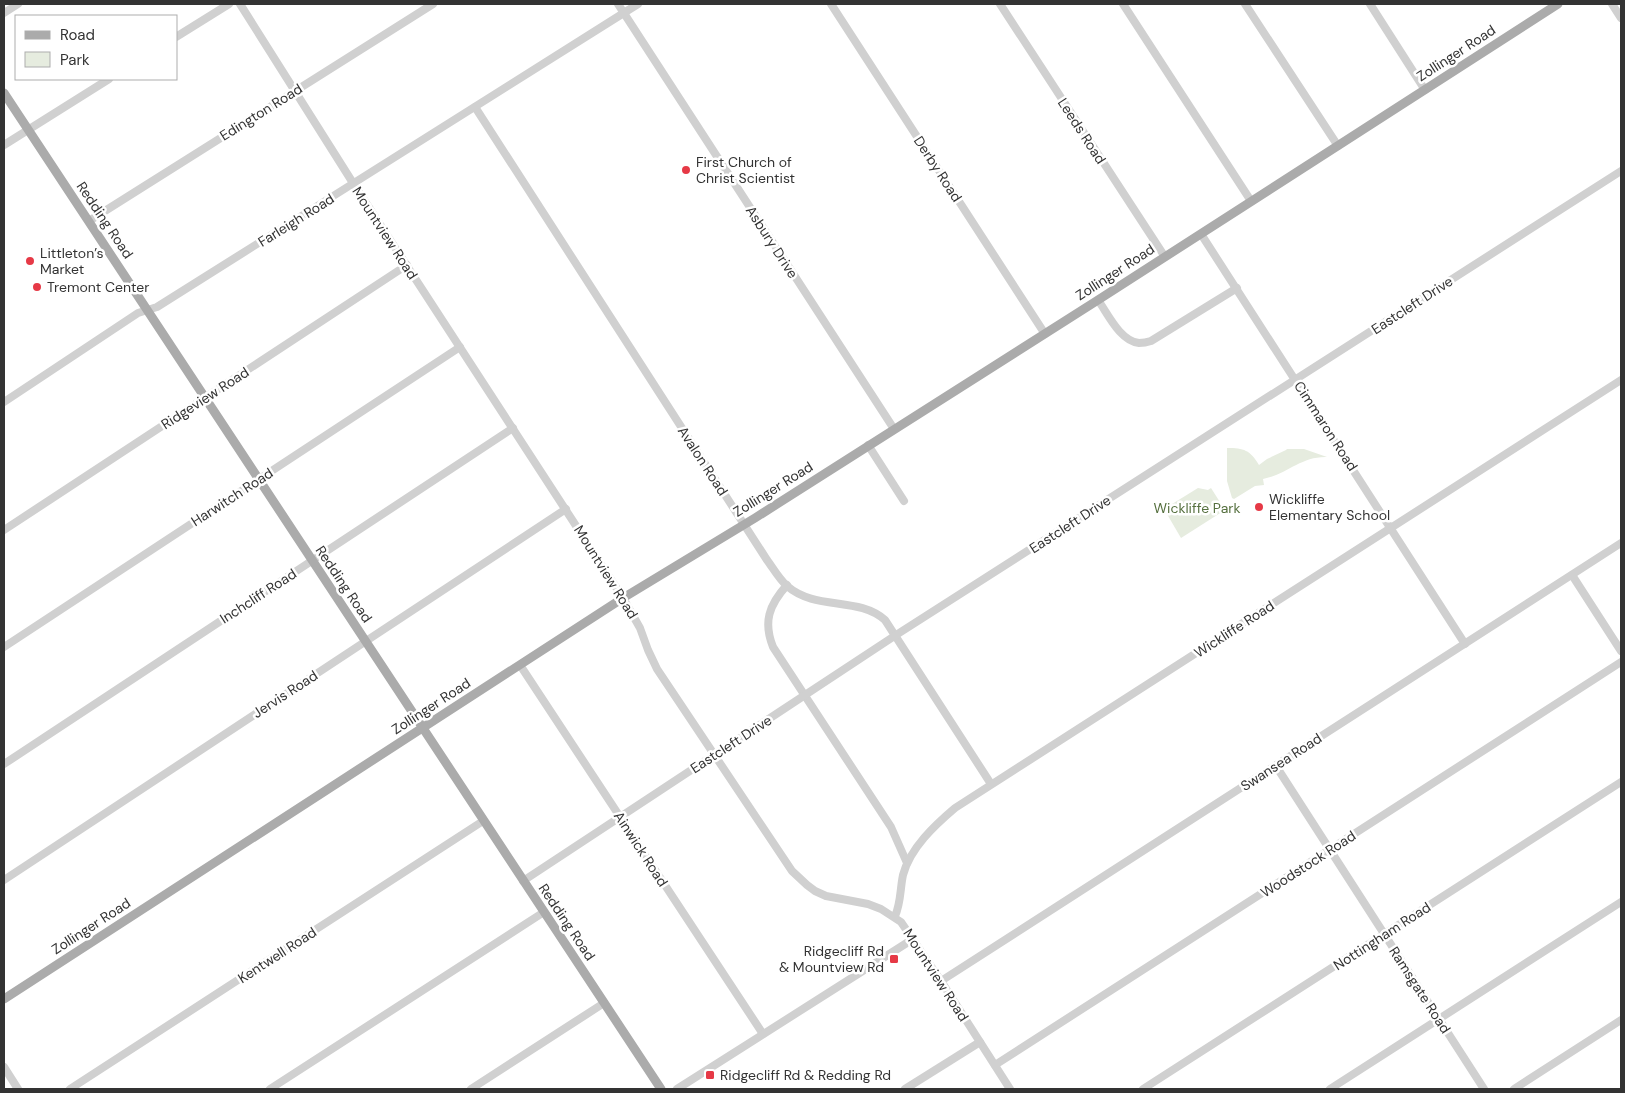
<svg xmlns="http://www.w3.org/2000/svg" width="1625" height="1093" font-family="'DM Sans',sans-serif">
	<style>
		.green { fill: #e6ecdf }
		.lines { fill: none; stroke-linecap: round; stroke-linejoin: round }
		.minor { stroke: #d0d0d0; stroke-width: 8 }
		.major { stroke: #ababab; stroke-width: 9 }
		.poi-dot { fill: #e63946; stroke: #fff; stroke-width: 2 }
		.labels { text-anchor: middle; dominant-baseline: central; stroke-width: 5; stroke-linejoin: round; paint-order: stroke }
		.street-label { font-size: 14px; fill: #333; stroke: #fff }
		.poi-label { font-size: 14px; fill: #333; stroke: #fff; text-anchor: start }
		.park-label { font-size: 14px; fill: #56703f; stroke: #fff }
	</style>
	<rect width="100%" height="100%" fill="#fff"/>
	<g class="green">
		<path d="M1227,448C1244,448 1250,450 1259,465L1267,459L1286,450L1287,449H1304L1327,457C1301,456 1286,475 1263,479L1264,485L1255,486L1234,499L1232,498L1227,481Z"/>
		<polygon points="1198,488 1208,490 1211,488 1225,510 1181,538 1164,509"/>
	</g>
	<g class="lines">
		<g class="minor">
			<polyline points="240,4 353,183 623,598 640,628 648,650 657,669 792,871 807,885 815,891 826,896 868,904 881,909 901,922 941,981 1010,1089"/>
			<polyline points="618,4 894,429"/>
			<polyline points="831,4 1045,334"/>
			<polyline points="1000,4 1165,257"/>
			<polyline points="1123,4 1251,201"/>
			<polyline points="1245,4 1338,146"/>
			<polyline points="1370,4 1425,90"/>
			<polyline points="1612,4 1621,18"/>
			<polyline points="4,13 18,4"/>
			<polyline points="176,37 229,4"/>
			<path d="M475,107L767,560C773,568 779,579 787,586C816,611 858,596 885,620L991,784"/>
			<polyline points="4,145 109,79"/>
			<polyline points="89,221 433,4"/>
			<polyline points="1201,234 1465,644"/>
			<path d="M1098,300C1108,314 1120,341 1139,343C1143,343 1148,342 1151,341L1237,288"/>
			<polyline points="4,402 138,313 157,307 638,4"/>
			<polyline points="868,445 904,501"/>
			<polyline points="4,530 407,265"/>
			<polyline points="1572,575 1621,651"/>
			<path d="M787,585C769,605 763,622 773,647L891,827L907,863"/>
			<polyline points="4,647 460,347"/>
			<polyline points="520,665 763,1034"/>
			<polyline points="4,764 513,428"/>
			<polyline points="1276,766 1484,1089"/>
			<polyline points="4,880 566,509"/>
			<polyline points="523,881 896,635 1621,171"/>
			<path d="M895,916C901,903 900,889 903,875C910,848 935,825 955,808L1621,380"/>
			<polyline points="941,981 1621,543"/>
			<polyline points="995,1065 1621,662"/>
			<polyline points="4,1067 18,1089"/>
			<polyline points="70,1089 483,821"/>
			<polyline points="270,1089 544,912"/>
			<polyline points="471,1089 604,1003"/>
			<polyline points="677,1089 913,939"/>
			<polyline points="905,1089 980,1042"/>
			<polyline points="1143,1089 1621,782"/>
			<polyline points="1330,1089 1621,902"/>
			<polyline points="1514,1089 1621,1020"/>
		</g>
		<g class="major">
			<polyline points="4,93 661,1089"/>
			<polyline points="4,999 623,598 755,518 1098,300 1558,4"/>
		</g>
	</g>
	<g class="poi-dot">
		<circle cx="686" cy="170" r="5"/>
		<circle cx="30" cy="261" r="5"/>
		<circle cx="37" cy="287" r="5"/>
		<circle cx="1259" cy="507" r="5"/>
		<rect x="889" y="954" width="10" height="10" rx="2.5"/>
		<rect x="705" y="1070" width="10" height="10" rx="2.5"/>
	</g>
	<g class="labels">
		<g class="street-label">
			<text transform="translate(1456 53) rotate(-33)">Zollinger Road</text>
			<text transform="translate(261 112) rotate(-32)">Edington Road</text>
			<text transform="translate(1082 131) rotate(57)">Leeds Road</text>
			<text transform="translate(938 169) rotate(57)">Derby Road</text>
			<text transform="translate(105 220) rotate(56)">Redding Road</text>
			<text transform="translate(296 220) rotate(-32)">Farleigh Road</text>
			<text transform="translate(385 233) rotate(57)">Mountview Road</text>
			<text transform="translate(772 242) rotate(57)">Asbury Drive</text>
			<text transform="translate(1115 272) rotate(-33)">Zollinger Road</text>
			<text transform="translate(1412 305) rotate(-33)">Eastcleft Drive</text>
			<text transform="translate(205 398) rotate(-33)">Ridgeview Road</text>
			<text transform="translate(1326 426) rotate(57)">Cimmaron Road</text>
			<text transform="translate(703 461) rotate(57)">Avalon Road</text>
			<text transform="translate(773 489) rotate(-32)">Zollinger Road</text>
			<text transform="translate(232 497) rotate(-33)">Harwitch Road</text>
			<text transform="translate(1070 524) rotate(-33)">Eastcleft Drive</text>
			<text transform="translate(606 572) rotate(58)">Mountview Road</text>
			<text transform="translate(344 584) rotate(56)">Redding Road</text>
			<text transform="translate(258 596) rotate(-33)">Inchcliff Road</text>
			<text transform="translate(1234 629) rotate(-33)">Wickliffe Road</text>
			<text transform="translate(285 694) rotate(-33)">Jervis Road</text>
			<text transform="translate(431 706) rotate(-33)">Zollinger Road</text>
			<text transform="translate(731 744) rotate(-33)">Eastcleft Drive</text>
			<text transform="translate(1281 762) rotate(-33)">Swansea Road</text>
			<text transform="translate(641 849) rotate(57)">Ainwick Road</text>
			<text transform="translate(1308 864) rotate(-33)">Woodstock Road</text>
			<text transform="translate(567 922) rotate(56)">Redding Road</text>
			<text transform="translate(91 926) rotate(-33)">Zollinger Road</text>
			<text transform="translate(1382 936) rotate(-33)">Nottingham Road</text>
			<text transform="translate(277 955) rotate(-33)">Kentwell Road</text>
			<text transform="translate(936 975) rotate(57)">Mountview Road</text>
			<text transform="translate(1420 990) rotate(57)">Ramsgate Road</text>
		</g>
		<g class="poi-label">
			<text x="696" y="162">First Church of<tspan x="696" dy="16">Christ Scientist</tspan></text>
			<text x="40" y="253">Littleton’s<tspan x="40" dy="16">Market</tspan></text>
			<text x="47" y="287">Tremont Center</text>
			<text x="1269" y="499">Wickliffe<tspan x="1269" dy="16">Elementary School</tspan></text>
			<text x="884" y="951" text-anchor="end">Ridgecliff Rd<tspan x="884" dy="16">&amp; Mountview Rd</tspan></text>
			<text x="720" y="1075">Ridgecliff Rd &amp; Redding Rd</text>
		</g>
		<g class="park-label">
			<text x="1197" y="508">Wickliffe Park</text>
		</g>
	</g>
	<rect width="1625" height="1093" fill="none" stroke="#333333" stroke-width="10"/>
	<rect x="15" y="15" width="162" height="65" fill="#ffffff" stroke="#adadad"/>
	<rect x="25" y="31" width="25" height="8" fill="#ababab" stroke="#adadad"/>
	<text x="60" y="40" font-size="15" fill="#333333">Road</text>
	<rect x="25" y="52" width="25" height="15" fill="#e6ecdf" stroke="#adadad"/>
	<text x="60" y="65" font-size="15" fill="#333333">Park</text>
</svg>
